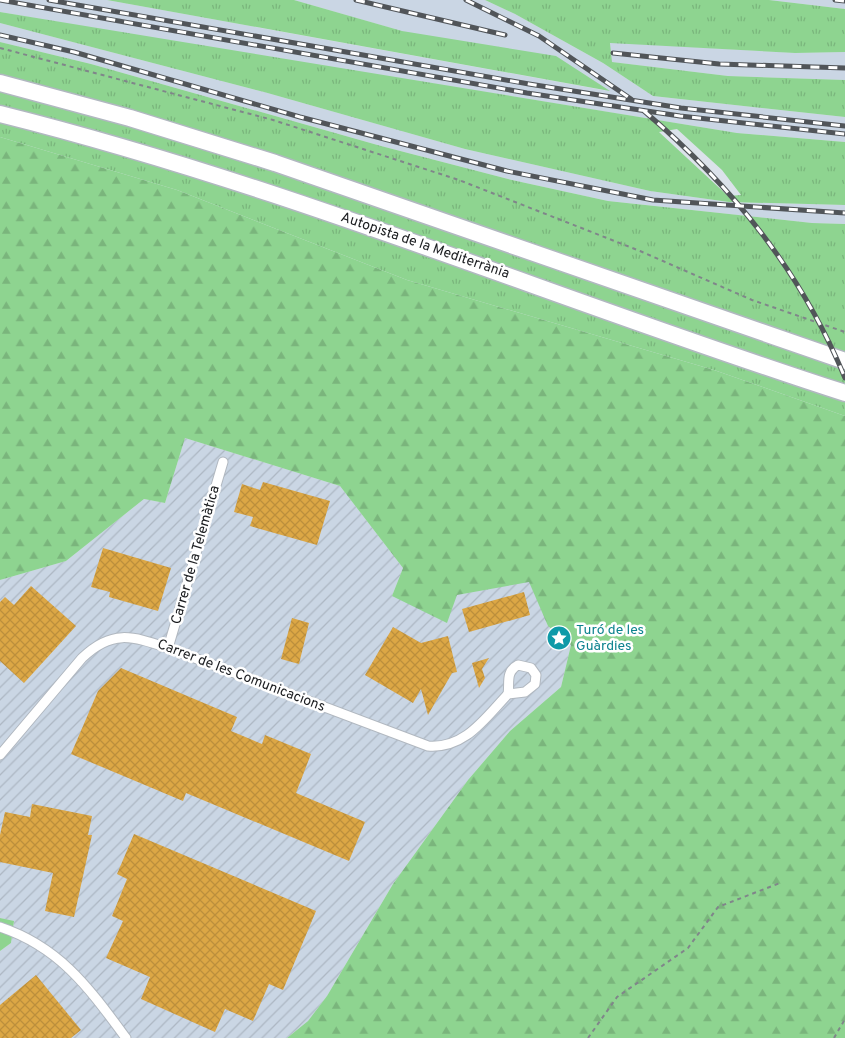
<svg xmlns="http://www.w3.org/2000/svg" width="845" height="1038" font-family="Overpass,sans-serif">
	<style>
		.industrial { fill: url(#industrial-furrows) }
		.built { fill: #cad6e4 }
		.grass { fill: url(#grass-tufts); fill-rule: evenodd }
		.forest { fill: url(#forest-firs) }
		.building { fill: url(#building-cross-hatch) }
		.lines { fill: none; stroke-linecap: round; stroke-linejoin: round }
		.minor-casing { stroke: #b1b8c0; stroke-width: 11 }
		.motorway-casing { stroke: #b1b8c0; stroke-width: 19 }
		.path { stroke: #80858a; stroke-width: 2; stroke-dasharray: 4 4; stroke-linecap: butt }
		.minor { stroke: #fff; stroke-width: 9 }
		.motorway { stroke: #fff; stroke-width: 16 }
		.rail-casing { stroke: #515559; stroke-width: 5 }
		.rail { stroke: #fff; stroke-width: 3; stroke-dasharray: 9; stroke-linecap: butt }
		.labels { text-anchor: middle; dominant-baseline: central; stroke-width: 5; stroke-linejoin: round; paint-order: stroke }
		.street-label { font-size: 14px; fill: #1a1c1f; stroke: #fff }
		.culture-label { font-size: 14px; fill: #0d838f; stroke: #fff; text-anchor: start }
	</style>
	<defs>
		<pattern id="industrial-furrows" width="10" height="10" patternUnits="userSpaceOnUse" patternTransform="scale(1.25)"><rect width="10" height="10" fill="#cad6e4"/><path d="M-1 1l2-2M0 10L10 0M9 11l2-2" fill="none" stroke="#adb7c3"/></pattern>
		<pattern id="grass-tufts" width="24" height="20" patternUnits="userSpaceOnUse" patternTransform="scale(1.25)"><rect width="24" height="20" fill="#8ed490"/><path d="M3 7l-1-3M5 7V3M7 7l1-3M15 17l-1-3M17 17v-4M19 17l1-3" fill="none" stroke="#7ab57c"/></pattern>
		<pattern id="forest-firs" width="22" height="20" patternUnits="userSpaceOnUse" patternTransform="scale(1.25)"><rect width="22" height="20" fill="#8ed490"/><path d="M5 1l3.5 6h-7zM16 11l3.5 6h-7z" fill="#7ab57c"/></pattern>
		<pattern id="building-cross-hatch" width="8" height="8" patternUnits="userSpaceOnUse" patternTransform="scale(1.25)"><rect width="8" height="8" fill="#dca745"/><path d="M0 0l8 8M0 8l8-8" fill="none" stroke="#bc8f3c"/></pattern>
	</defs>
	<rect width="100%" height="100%" fill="#dbe2ea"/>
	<polygon class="industrial" points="185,438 340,486 403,568 392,596 457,595 529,581 548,625 571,645 561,687 510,731 468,780 393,884 327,996 308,1021 287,1038 0,1038 0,951 11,943 14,922 0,918 0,580 66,561 144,499 165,503"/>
	<g class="built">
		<polygon points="0,0 107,0 608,91 294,0 485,0 515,14 603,63 653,96 845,117 845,142 737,133 145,37 0,12"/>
		<polygon points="769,0 845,0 845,9"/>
		<polygon points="0,23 264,92 465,149 650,191 729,202 845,205 845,224 812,223 608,201 512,180 381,146 91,64 0,42"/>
		<polygon points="610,42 795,53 845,52 845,80 728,76 611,62"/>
	</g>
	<g class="grass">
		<polygon points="107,0 294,0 402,31 556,56 610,91"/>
		<polygon points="485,0 769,0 845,9 845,52 795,53 610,43 612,62 728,76 845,80 845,117 653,96 603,63 515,14"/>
		<path d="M0,12L737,133L845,142V205L729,202L650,191L465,149L264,92L0,23ZM677,129L722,170L741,195L728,196L659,132Z"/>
		<polygon points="0,42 91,64 381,146 512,180 608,201 812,223 845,224 845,416 714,370 407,280 177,190 0,137"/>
	</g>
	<g class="forest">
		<polygon points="0,137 177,190 407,280 714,370 845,416 845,1038 287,1038 308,1021 327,996 393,884 468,780 510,731 561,687 571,645 548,626 529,582 457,595 447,623 392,596 403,568 340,486 185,438 165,503 144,499 66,561 0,580"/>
		<polygon points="0,918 14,921 11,943 0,951"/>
	</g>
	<g class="building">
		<polygon points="263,482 330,501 317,545 250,526 253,517 234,512 242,484 260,490"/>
		<polygon points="103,548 171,568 158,611 109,597 110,592 91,587"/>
		<polygon points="31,586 76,626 24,683 0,661 0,602 5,597 14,605"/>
		<polygon points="524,592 530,615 469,632 462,609"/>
		<polygon points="292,618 309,623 299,664 281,659"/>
		<polygon points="393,627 421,643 448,636 457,672 452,673 428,715 421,689 413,703 365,675"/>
		<polygon points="489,658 482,669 485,678 479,688 472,663"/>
		<polygon points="121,668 237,717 231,731 262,744 265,735 311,754 296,793 365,822 349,861 186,793 183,801 71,754 98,691"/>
		<polygon points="32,804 92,816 88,835 92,835 74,917 45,911 53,873 0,862 0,835 5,812 30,817"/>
		<polygon points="134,834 316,911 283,990 269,984 253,1021 225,1009 215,1032 141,999 150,977 106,958 123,921 112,916 127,879 117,874"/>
		<polygon points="36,975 81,1030 71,1038 0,1038 0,1005"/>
	</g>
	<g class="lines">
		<defs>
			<g id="minor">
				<polyline points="168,648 223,462"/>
				<path d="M518,665L531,668L536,675L535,684L525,692L508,694C510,683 505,672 518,665Z"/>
				<path d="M0,755L82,658C112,629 132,636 168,648L428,746C465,749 485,718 508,694"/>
				<path d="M0,927C60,947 89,988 126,1038"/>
			</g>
			<g id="motorway">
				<polyline points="0,83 130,118 275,163 845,361"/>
				<path d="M0,114C289,186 562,302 845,393"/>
			</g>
		</defs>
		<use href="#minor" class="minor-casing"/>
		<use href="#motorway" class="motorway-casing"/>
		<g class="path">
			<polyline points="0,48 273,120 459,180 640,251 752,300 845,332"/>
			<polyline points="588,1038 617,997 688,948 718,907 780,883"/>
			<polyline points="834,1038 845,1019"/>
		</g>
		<use href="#minor" class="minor"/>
		<use href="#motorway" class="motorway"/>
		<defs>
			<g id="rail">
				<polyline points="0,0 527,93 680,116 845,134"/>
				<polyline points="49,0 529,84 681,108 845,126"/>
				<polyline points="356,0 505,35"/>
				<polyline points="466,0 539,36 631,99"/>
				<polyline points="835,0 845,1"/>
				<polyline points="0,35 74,52 300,117 507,171 653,200 845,213"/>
				<polyline points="613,53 719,64 845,68"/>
				<path d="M644,111C732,186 801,271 845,378"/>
			</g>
		</defs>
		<use href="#rail" class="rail-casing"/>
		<use href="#rail" class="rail"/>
	</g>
	<defs>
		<symbol id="sight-disc" viewBox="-11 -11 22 22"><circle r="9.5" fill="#0f9aa8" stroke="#fff"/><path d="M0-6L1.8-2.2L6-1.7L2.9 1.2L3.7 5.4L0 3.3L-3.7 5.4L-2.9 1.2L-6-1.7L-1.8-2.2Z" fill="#fff"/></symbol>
	</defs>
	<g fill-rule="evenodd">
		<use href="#sight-disc" x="545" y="624" width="28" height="28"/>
	</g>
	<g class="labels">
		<g class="street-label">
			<text transform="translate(425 246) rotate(19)">Autopista de la Mediterrània</text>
			<text transform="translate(196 555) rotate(-74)">Carrer de la Telemàtica</text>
			<text transform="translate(241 676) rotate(21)">Carrer de les Comunicacions</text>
		</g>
		<g class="culture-label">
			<text x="576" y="630">Turó de les<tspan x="576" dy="16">Guàrdies</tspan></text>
		</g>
	</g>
</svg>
